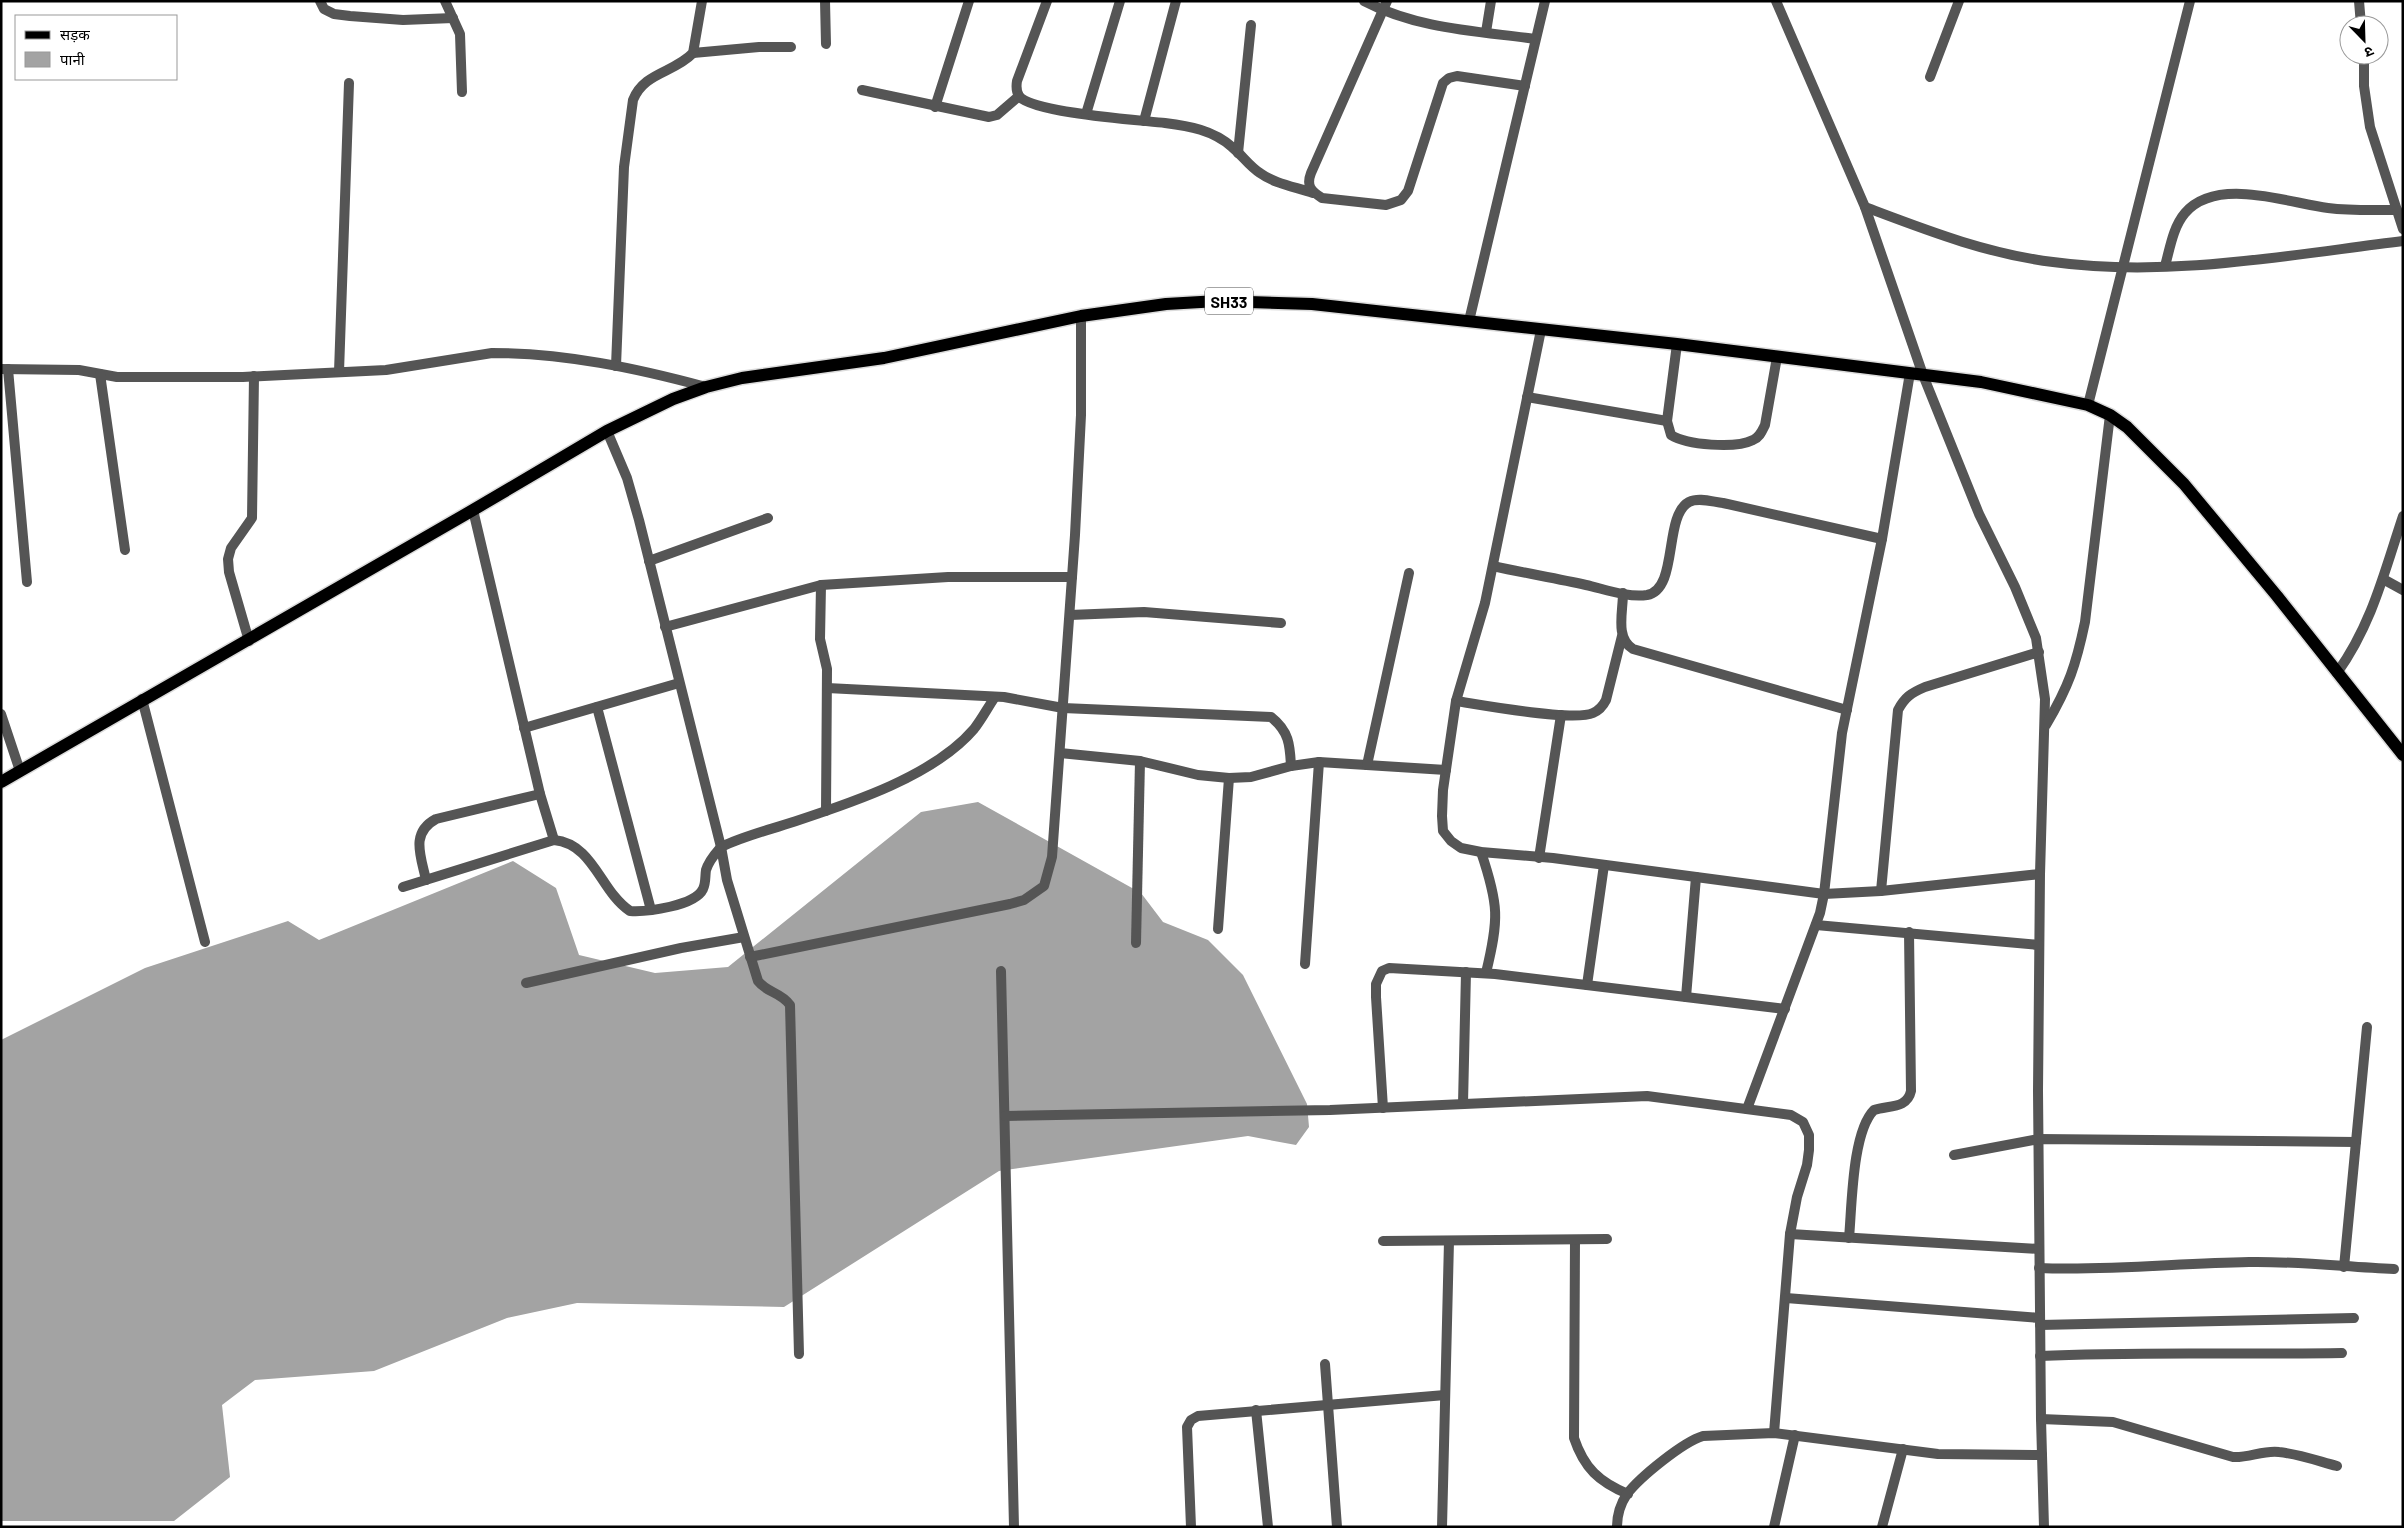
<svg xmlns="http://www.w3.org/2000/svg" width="2404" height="1528" font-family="Barlow,'Noto Sans Devanagari',sans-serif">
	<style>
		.water { fill: #a3a3a3 }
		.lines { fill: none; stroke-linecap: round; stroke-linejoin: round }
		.primary-casing { stroke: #dbdbdb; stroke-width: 15 }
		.minor { stroke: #555; stroke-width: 10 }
		.tertiary { stroke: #555; stroke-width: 10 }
		.primary { stroke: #000; stroke-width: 12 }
		.labels { text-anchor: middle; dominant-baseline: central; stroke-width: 5; stroke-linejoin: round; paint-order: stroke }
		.shield { fill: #fff; stroke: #4c4c4c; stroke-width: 1 }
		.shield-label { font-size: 16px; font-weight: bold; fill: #000 }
	</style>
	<rect width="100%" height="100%" fill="#fff"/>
	<polygon class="water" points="978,802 1141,893 1163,922 1208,940 1243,975 1307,1104 1309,1127 1296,1145 1248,1136 999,1171 784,1307 577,1303 507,1318 374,1371 255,1380 222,1405 230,1477 174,1521 1,1521 1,1040 145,968 288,921 319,940 513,861 556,888 579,955 655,973 728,967 921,812"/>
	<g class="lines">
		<defs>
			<polyline id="primary" points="1,782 473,510 607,431 673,399 706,387 742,378 884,358 1081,316 1166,304 1218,301 1312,304 1677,344 1981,382 2088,405 2110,415 2127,427 2184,484 2277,596 2403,755"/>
		</defs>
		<use href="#primary" class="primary-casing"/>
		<g class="minor">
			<polyline points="320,1 324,9 334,14 350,16 403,20 453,18"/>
			<polyline points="445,1 460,34 462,92"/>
			<polyline points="825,1 826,44"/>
			<path d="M1047,1L1017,81C1016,87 1016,91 1019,96C1032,113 1140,120 1165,123C1189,126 1213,130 1232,147C1242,155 1249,166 1260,173C1275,184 1296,187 1313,193"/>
			<path d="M1364,1C1417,29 1477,31 1535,39"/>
			<path d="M1387,1L1311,173C1306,186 1311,191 1322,198L1386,205L1401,200L1408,191L1443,83L1449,78L1457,76L1525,86"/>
			<polyline points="2359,1 2361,25"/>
			<polyline points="1486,32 1491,1"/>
			<polyline points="693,53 759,47 791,47"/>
			<polyline points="2364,55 2364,86 2370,127 2403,229"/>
			<polyline points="1930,77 1959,1"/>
			<polyline points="862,90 989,117 997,115 1019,96"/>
			<polyline points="935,107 969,1"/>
			<polyline points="1086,114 1120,1"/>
			<polyline points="1144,121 1176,1"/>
			<polyline points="1238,153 1251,25"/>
			<path d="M1865,207C1926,230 1987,254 2053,262C2168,278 2288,255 2403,241"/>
			<path d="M2165,266C2170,248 2173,227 2185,213C2217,176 2288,203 2328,208C2351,211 2374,210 2397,210"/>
			<polyline points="1469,321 1545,1"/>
			<polyline points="1541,330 1485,603 1456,701 1443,790 1442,816 1443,831 1451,841 1461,848 1481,852 1553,858 1824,894 1881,891 2040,874"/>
			<path d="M1677,344L1667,421L1671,435C1687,445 1735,449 1753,440C1760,437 1762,431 1765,425L1777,357"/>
			<path d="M616,366L624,167L633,100C644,72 674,73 693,53L702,1"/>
			<path d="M1,369L79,370L117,377H243L386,370L492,353C564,353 636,368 706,387"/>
			<polyline points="8,369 27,582"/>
			<polyline points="339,372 349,83"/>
			<polyline points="100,374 125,550"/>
			<polyline points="1923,375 1979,514 2015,587 2036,638 2045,699 2040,874 2038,1091 2041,1419 2044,1527"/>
			<polyline points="1527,397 1667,421"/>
			<polyline points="2088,405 2190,1"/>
			<path d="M607,431L627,478L639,520L721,847L727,880L758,981C767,993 781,992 790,1005L799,1354"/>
			<polyline points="473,510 540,794 554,840"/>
			<polyline points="649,561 768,518"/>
			<path d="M1493,566C1524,573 1555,578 1586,585C1604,589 1628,598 1647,595C1679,589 1663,516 1689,502C1699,497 1713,502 1723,503L1882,539"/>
			<polyline points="2383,579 2403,590"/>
			<polyline points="821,585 820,639 827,669 826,811"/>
			<path d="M1623,593C1623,612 1615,638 1633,649L1847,710"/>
			<polyline points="1070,615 1144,612 1281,623"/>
			<polyline points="665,627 821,585 948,577 1072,577"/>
			<polyline points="249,641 229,572 228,559 231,548 252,518 254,376"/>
			<path d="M2337,673C2372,624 2384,573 2403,516"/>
			<path d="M827,688L1004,697L1063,708L1271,717C1289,731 1290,745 1291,766"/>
			<polyline points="142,699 205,942"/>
			<path d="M1456,701C1482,705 1573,722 1593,713C1600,710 1603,706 1606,700L1622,636"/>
			<polyline points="597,707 651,910"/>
			<polyline points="1,714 20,771"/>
			<path d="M2046,725C2069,686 2076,665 2085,622L2110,415"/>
			<polyline points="524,728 679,683"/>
			<polyline points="1060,753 1140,761 1198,775 1229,778 1251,777 1291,766 1319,762 1446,770"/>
			<polyline points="1367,765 1409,573"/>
			<path d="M1481,852C1499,905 1499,919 1486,973"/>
			<polyline points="1539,858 1561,715"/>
			<path d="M426,880C421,856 410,833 436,819L540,794"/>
			<path d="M403,887L554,840C594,844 600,891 630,911C647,912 695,906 703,889C706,883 705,876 706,870C709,860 715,854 721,847C744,836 769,830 793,822C851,803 934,776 974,729C982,719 988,707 995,697"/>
			<path d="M1881,891L1898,710C1905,697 1911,693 1925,687L2039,652"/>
			<polyline points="1816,925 2039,945"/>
			<polyline points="1218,929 1229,778"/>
			<polyline points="1136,943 1140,761"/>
			<polyline points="750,957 1010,904 1024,900 1044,886 1052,857 1075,535 1081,415 1081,316"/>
			<polyline points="1305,964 1319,762"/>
			<polyline points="1001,971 1014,1527"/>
			<polyline points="526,983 681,948 744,937"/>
			<polyline points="1587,985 1604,865"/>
			<polyline points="1686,997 1696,877"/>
			<polyline points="1463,1104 1466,972"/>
			<polyline points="1383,1108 1376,997 1376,984 1382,971 1389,968 1495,974 1785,1009"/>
			<polyline points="1747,1109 1820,913 1824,894 1842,733 1882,539 1910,373"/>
			<polyline points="1005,1116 1330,1110 1647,1096 1791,1115 1803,1122 1809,1135 1809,1150 1807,1165 1797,1197 1790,1234 1774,1433"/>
			<polyline points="1954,1155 2039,1139 2356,1142"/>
			<polyline points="1790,1234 2039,1249"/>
			<path d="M1849,1238C1852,1206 1852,1132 1874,1110C1889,1105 1907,1109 1911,1091L1909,932"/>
			<path d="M1575,1240L1574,1438C1584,1468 1599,1482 1628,1494"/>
			<polyline points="1383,1241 1607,1239"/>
			<polyline points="2344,1267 2367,1027"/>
			<path d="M2039,1268C2109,1271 2179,1263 2249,1262C2297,1261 2346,1267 2394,1269"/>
			<polyline points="1786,1298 2040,1318"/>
			<polyline points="2040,1325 2354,1318"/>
			<path d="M2040,1356C2141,1351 2241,1355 2342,1353"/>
			<polyline points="1325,1364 1337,1527"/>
			<polyline points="1256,1410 1268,1527"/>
			<path d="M2041,1419L2113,1422L2233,1457C2249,1458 2263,1450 2279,1452C2299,1454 2318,1461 2337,1466"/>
			<polyline points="1191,1527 1187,1427 1191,1420 1198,1416 1445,1395"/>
			<polyline points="1442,1527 1449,1241"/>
			<path d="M1617,1527C1617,1516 1621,1503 1627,1494C1640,1477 1683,1442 1703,1436L1774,1433L1938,1454L2042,1455"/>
			<polyline points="1774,1527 1795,1435"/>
			<polyline points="1882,1527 1903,1449"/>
		</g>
		<polyline class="tertiary" points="1776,1 1865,207 1923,375"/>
		<use href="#primary" class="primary"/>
	</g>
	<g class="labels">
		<rect class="shield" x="1205" y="287.5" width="48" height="27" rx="4"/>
		<g class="shield-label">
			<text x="1229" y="301">SH33</text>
		</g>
	</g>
	<rect width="2404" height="1528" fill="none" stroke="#000000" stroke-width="5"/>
	<rect x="15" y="15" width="162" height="65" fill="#ffffff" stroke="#999999"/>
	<rect x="25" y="31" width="25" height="8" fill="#000000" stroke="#999999"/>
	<text x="60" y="40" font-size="15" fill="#000000">सड़क</text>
	<rect x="25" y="52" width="25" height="15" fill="#a3a3a3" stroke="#999999"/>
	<text x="60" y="65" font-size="15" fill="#000000">पानी</text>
	<g transform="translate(2364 40) rotate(157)"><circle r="24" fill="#ffffff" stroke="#999999"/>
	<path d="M0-4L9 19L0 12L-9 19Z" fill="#000000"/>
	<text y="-8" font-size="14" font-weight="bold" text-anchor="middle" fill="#000000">उ</text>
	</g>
</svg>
